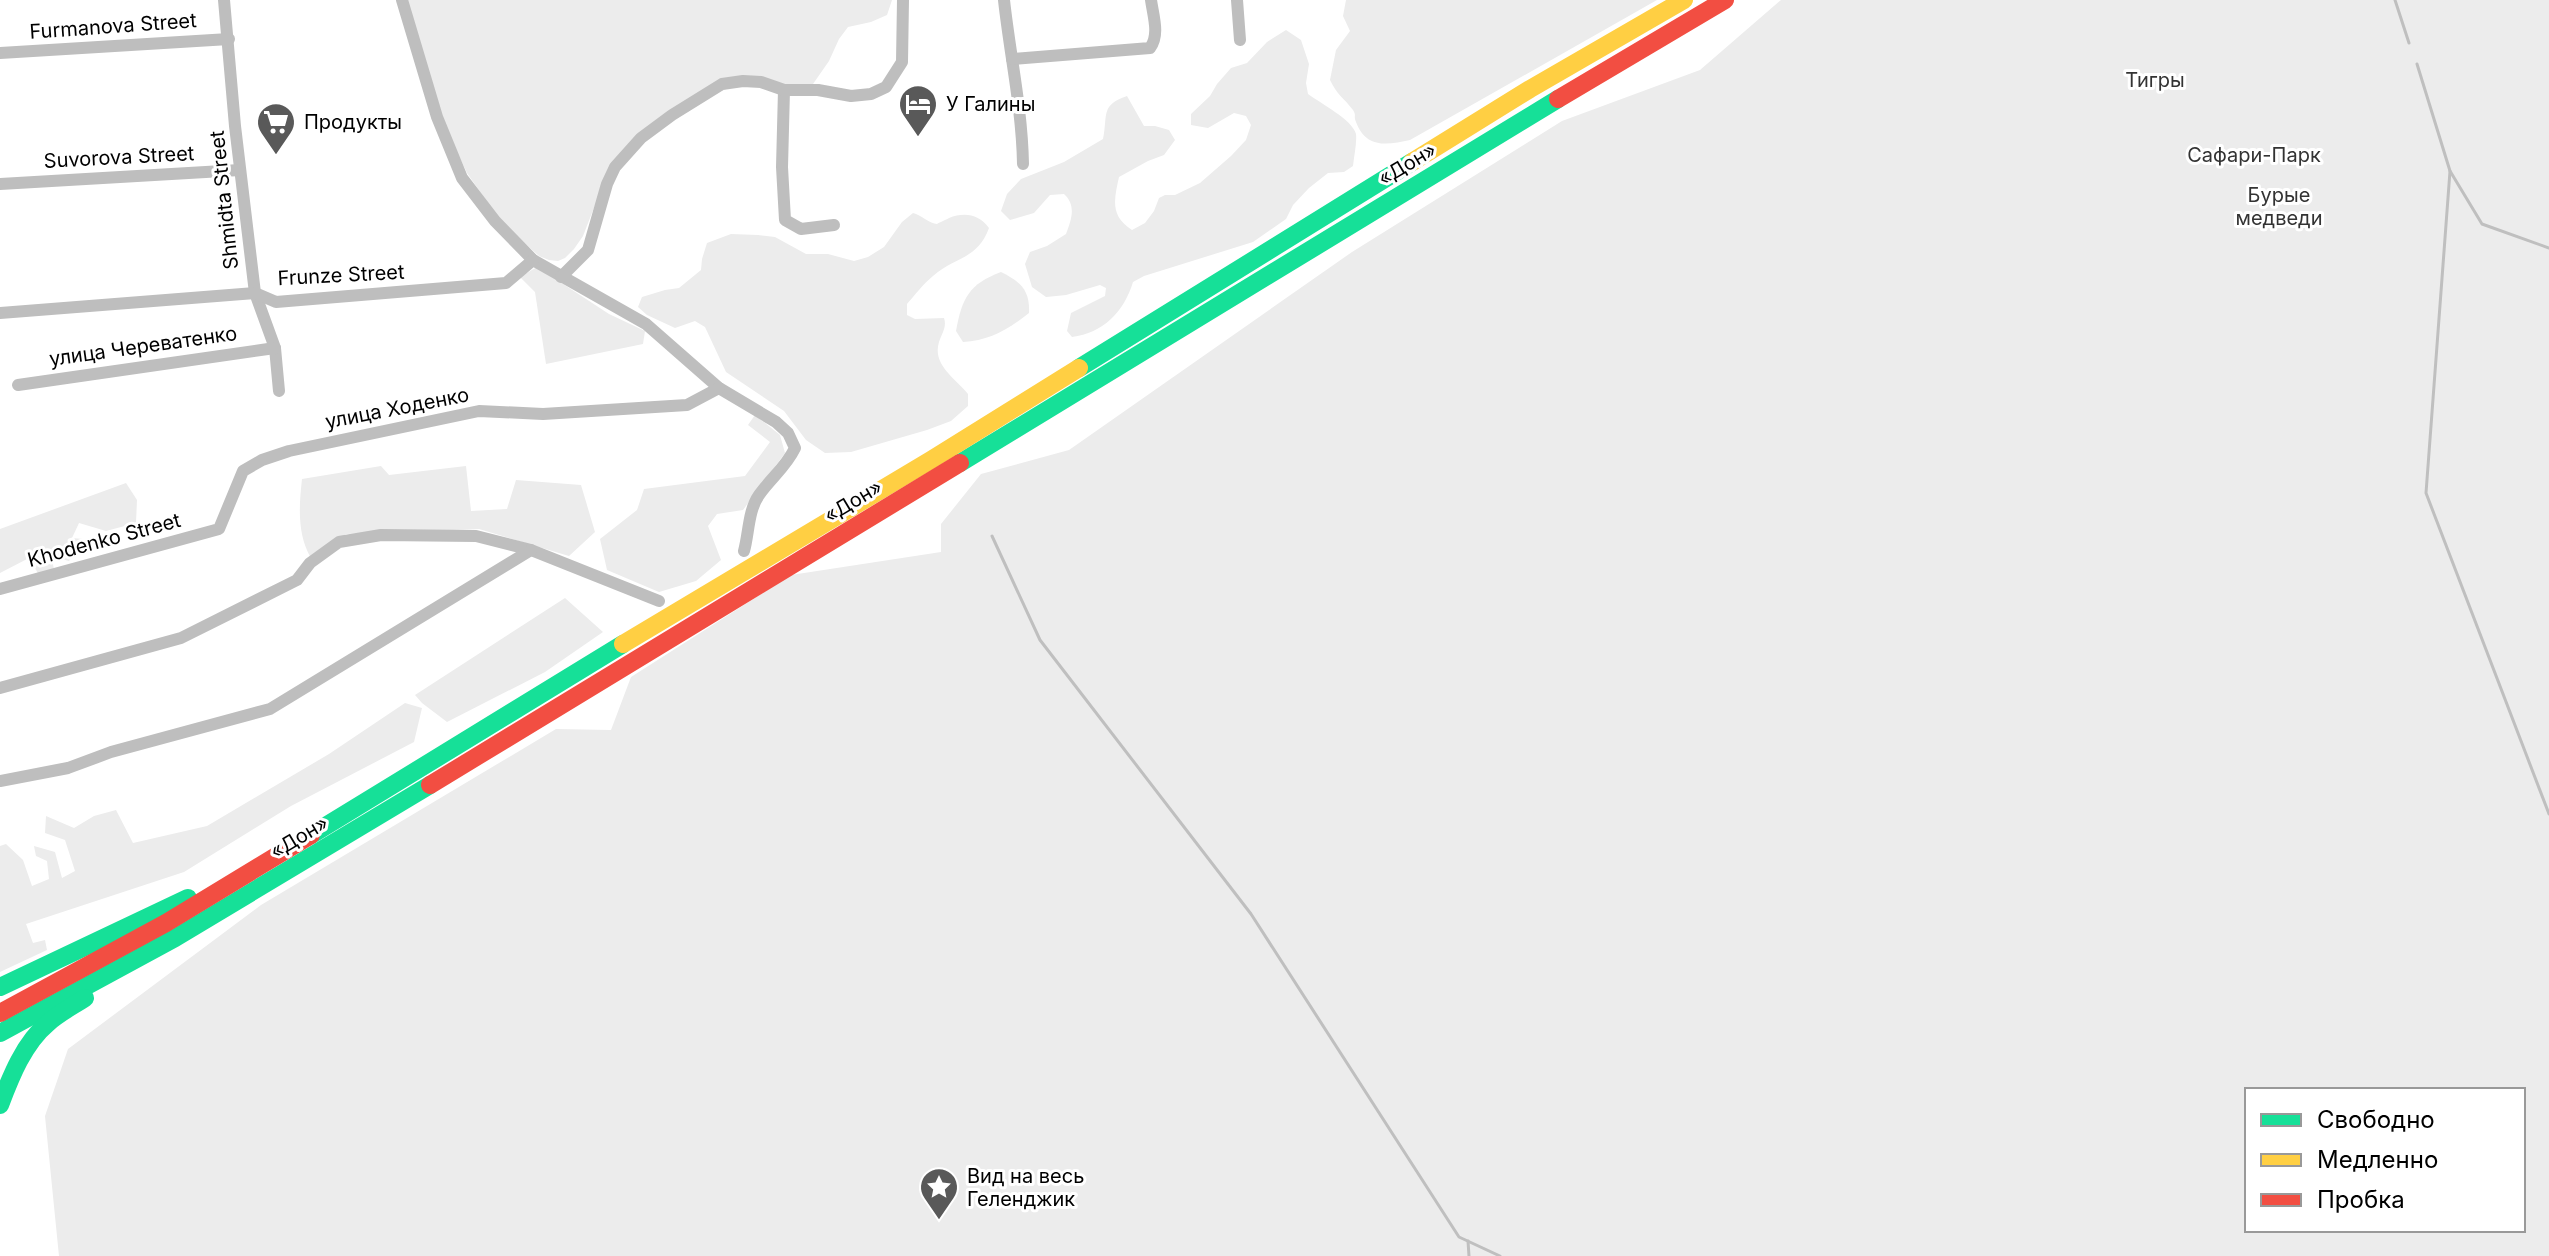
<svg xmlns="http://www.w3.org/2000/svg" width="2549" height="1256" font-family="Inter,sans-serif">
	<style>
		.green { fill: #ececec; fill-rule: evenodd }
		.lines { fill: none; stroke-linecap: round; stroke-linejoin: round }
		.stream { stroke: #bfbfbf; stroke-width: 3 }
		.street { stroke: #bebebe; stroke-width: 12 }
		.fast { stroke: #16e098; stroke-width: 18 }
		.slow { stroke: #ffcf43; stroke-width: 18 }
		.jam { stroke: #f24e42; stroke-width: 18 }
		.labels { text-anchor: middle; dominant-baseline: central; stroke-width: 6; stroke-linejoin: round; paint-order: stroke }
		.street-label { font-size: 20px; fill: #000; stroke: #fff }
		.park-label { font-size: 20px; fill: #333; stroke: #fff }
		.poi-label { font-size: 20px; fill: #000; stroke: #fff; text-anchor: start }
	</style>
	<rect width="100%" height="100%" fill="#fff"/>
	<g class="green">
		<polygon points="406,0 892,0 887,15 871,22 848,27 839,39 829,61 813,84 783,84 759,76 668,112 604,182 583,236 574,249 565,258 558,261 549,260 539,256 502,223 467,173 443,122"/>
		<path d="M1346,0H1657L1410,140C1388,145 1366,149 1356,122C1353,115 1357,117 1353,110C1344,98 1337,95 1330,80L1336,50L1350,31L1343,16Z"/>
		<path d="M1781,0H2549V1256H59L45,1116L68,1049L261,905L556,729L611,730L631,677L791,575L941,552V524L981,474L1069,450L1352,252L1562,121L1700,70ZM2247,1090H2523V1230H2247Z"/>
		<path d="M1286,30L1301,40L1309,64L1306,83L1308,94C1320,103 1353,120 1356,134C1357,143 1354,156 1353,166L1344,172L1328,173L1309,188L1293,205L1286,219L1253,242L1144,276L1133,282C1124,312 1103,333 1072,337L1067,331L1071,313L1105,296L1106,288L1100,285L1066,295L1046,297L1032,287L1025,264L1030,252L1047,246L1066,234C1071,220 1077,206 1064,194L1050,195L1034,213L1010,220L1001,211L1007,194L1021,179L1064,162L1103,139C1108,115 1100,105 1127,96L1144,126H1155L1169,130L1175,140L1164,155L1148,161L1119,177C1114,200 1110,216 1132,230L1145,223L1154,211L1159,198L1165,195H1175L1200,183L1231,156L1246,140L1251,125L1246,116L1234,113L1208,128L1191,125V114L1210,96L1217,84L1231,68L1247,63L1267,42Z"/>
		<path d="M913,213C921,215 930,224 937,224C938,223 948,219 949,218C964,212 979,214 989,228C977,260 956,256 933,276C923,284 915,295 907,304V315L915,319L944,318C947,327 942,333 939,342C932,365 955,378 968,394V406L951,421L927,430L851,452L825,453L806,440L784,411L726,372L705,327L695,321L675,328L647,315L638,307L642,297L665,290L679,288L701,270L702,259L707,243L731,234L758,235L775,237L806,254H828L854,261L868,257L884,247L902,222Z"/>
		<polygon points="537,267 609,314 645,331 643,344 546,364 535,292 520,277"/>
		<path d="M1001,272C1021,282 1030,290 1029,313C1009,329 989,341 963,342L956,331C962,298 969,284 1001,272Z"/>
		<polygon points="755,415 780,435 785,453 743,510 717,514 708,526 721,560 696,581 659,592 607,570 600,539 637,510 644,489 745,476 770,442 748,425"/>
		<path d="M381,466L389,475L466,466L471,511L507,509L516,480L581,485L595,532L569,556L479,529L346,534L311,558C297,534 299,506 302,479Z"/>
		<polygon points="126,483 137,500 136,523 106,531 79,523 72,538 83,539 80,547 69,561 51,556 54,569 39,575 29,558 0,573 0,529"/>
		<polygon points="565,598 603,632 545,672 447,722 422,703 415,695"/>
		<polygon points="405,703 422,708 414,742 291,806 184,872 26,924 33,943 45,940 47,950 0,972 0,846 6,844 23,860 32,886 49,879 47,861 36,856 34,846 55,852 62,878 75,871 65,840 45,833 46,816 74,828 94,816 116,810 133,843 207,826 329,754"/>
	</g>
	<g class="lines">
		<g class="stream">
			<polyline points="2395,0 2409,43"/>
			<polyline points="2417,64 2450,171 2426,493 2549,814"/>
			<polyline points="2450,171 2482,224 2549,248"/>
			<polyline points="992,536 1040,640 1251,914 1459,1237 1500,1256"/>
			<polyline points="1468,1241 1469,1256"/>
		</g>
		<g class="street">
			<polyline points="224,0 235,126 255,293 275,348 279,391"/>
			<path d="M402,0L437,117L462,178L495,221L533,260L646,324L719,388L776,422L788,433L795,448C786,467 771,478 759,495C748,511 749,533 744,551"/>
			<path d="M1004,0C1010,55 1022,108 1023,164"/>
			<polyline points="1237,0 1240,40"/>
			<polyline points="0,53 229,39"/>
			<path d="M1012,59L1150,48C1160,35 1153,15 1151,0"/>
			<polyline points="784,90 782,167 785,220 801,229 834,225"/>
			<polyline points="0,184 240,170"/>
			<polyline points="561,277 588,250 607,184 615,167 641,138 672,115 722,84 743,81 761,82 784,90 818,90 851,96 871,94 886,87 902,62 903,0"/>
			<polyline points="0,313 255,293 276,302 506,283 533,260"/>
			<polyline points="18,385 275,348"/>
			<polyline points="0,589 219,529 243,471 262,460 289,451 479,411 543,414 687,405 719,388"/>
			<polyline points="0,688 181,638 297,580 310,563 339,542 381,535 476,536 531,550 659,601"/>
			<polyline points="0,781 68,768 111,752 270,709 531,550"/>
		</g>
		<g class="fast">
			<polyline points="1079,368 1412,162"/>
			<polyline points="960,463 1558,99"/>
			<polyline points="311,835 623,644"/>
			<polyline points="0,987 188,898"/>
			<polyline points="0,1033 175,938 430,785"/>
			<path d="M0,1105C11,1076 24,1043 48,1023C59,1013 73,1006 85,998"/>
		</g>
		<g class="slow">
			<polyline points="1412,162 1530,89 1684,0"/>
			<polyline points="623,644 931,460 1079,368"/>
		</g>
		<g class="jam">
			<polyline points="1558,99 1725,0"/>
			<polyline points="430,785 960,463"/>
			<polyline points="0,1013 166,923 311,835"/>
		</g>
	</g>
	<defs>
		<symbol id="hotel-pin" viewBox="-11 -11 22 30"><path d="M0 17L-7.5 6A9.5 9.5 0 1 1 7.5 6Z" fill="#595959" stroke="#fff"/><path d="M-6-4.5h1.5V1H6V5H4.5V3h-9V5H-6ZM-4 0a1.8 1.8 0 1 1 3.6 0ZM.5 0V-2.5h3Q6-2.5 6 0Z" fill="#fff"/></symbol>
		<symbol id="supermarket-pin" viewBox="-11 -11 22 30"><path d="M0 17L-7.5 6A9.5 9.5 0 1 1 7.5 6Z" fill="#595959" stroke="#fff"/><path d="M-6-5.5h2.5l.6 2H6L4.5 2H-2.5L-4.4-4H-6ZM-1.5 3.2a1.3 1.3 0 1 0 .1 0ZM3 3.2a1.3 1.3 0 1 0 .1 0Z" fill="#fff"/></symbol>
		<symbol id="sight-pin" viewBox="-11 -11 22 30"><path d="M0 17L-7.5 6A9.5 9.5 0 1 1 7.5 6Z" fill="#595959" stroke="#fff"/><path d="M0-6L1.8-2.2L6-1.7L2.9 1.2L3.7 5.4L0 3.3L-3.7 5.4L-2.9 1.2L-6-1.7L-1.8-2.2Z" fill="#fff"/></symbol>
	</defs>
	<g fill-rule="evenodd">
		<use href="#hotel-pin" x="896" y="82" width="44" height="60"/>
		<use href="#supermarket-pin" x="254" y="100" width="44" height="60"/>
		<use href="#sight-pin" x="917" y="1165" width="44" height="60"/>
	</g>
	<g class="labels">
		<g class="street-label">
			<text transform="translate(113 26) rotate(-4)">Furmanova Street</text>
			<text transform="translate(119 157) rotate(-3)">Suvorova Street</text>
			<text transform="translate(1407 164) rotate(-31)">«Дон»</text>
			<text transform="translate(224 200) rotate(-96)">Shmidta Street</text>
			<text transform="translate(341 275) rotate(-3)">Frunze Street</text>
			<text transform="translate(143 346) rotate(-8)">улица Череватенко</text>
			<text transform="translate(397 408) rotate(-11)">улица Ходенко</text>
			<text transform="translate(853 501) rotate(-31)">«Дон»</text>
			<text transform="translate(104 540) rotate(-15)">Khodenko Street</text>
			<text transform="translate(299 837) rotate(-31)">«Дон»</text>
		</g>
		<g class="park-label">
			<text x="2155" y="80">Тигры</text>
			<text x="2254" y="155">Сафари-Парк</text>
			<text x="2279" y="195">Бурые<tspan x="2279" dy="23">медведи</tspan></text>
		</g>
		<g class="poi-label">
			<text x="946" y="104">У Галины</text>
			<text x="304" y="122">Продукты</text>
			<text x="967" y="1176">Вид на весь<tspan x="967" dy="23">Геленджик</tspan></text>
		</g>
	</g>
	<rect x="2245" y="1088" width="280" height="144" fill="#ffffff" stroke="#999999" stroke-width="2"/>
	<rect x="2261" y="1114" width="40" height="12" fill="#16e098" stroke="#999999" stroke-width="2"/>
	<text x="2317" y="1128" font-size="24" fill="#000000">Свободно</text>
	<rect x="2261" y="1154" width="40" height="12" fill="#ffcf43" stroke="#999999" stroke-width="2"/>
	<text x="2317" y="1168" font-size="24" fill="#000000">Медленно</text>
	<rect x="2261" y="1194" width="40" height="12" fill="#f24e42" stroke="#999999" stroke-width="2"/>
	<text x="2317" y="1208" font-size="24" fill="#000000">Пробка</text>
</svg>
